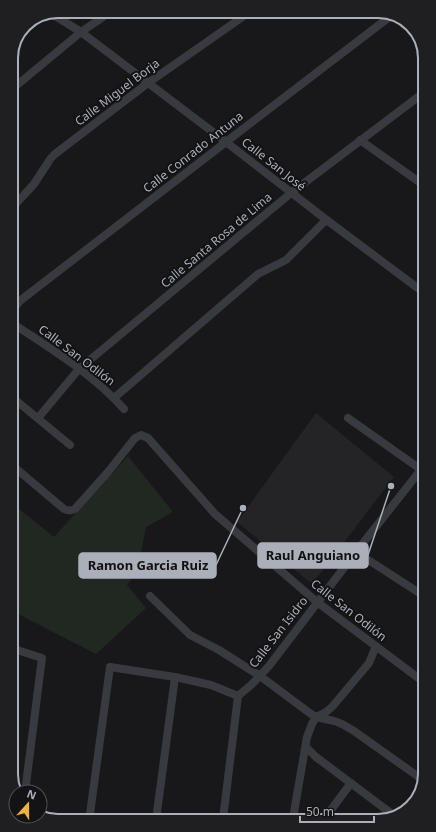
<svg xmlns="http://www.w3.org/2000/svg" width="436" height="832" font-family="'Noto Sans',sans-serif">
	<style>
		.built { fill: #242427 }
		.green { fill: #202821 }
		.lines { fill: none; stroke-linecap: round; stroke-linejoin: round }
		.street { stroke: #393a3f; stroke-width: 8 }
		.labels { text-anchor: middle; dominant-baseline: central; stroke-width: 4; stroke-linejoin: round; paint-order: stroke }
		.street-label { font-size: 12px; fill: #abafb9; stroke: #131315 }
		.rim { fill: none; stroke: #abafb9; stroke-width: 2 }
		.leader { fill: none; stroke: #abafb9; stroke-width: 1.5 }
		.callout-dot { fill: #abafb9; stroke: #131315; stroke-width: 1.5 }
		.callout { fill: #abafb9; stroke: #abafb9; stroke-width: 1.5 }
		.callout-label { font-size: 13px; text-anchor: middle; font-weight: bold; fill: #111 }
	</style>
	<rect width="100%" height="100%" fill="#18181a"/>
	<polygon class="built" points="316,413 394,477 312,584 237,522"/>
	<polygon class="green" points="128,456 173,512 146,527 138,569 127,585 146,608 96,654 14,612 13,504 54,537"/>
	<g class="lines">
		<g class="street">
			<polyline points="52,14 81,32 226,142 328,221 423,292"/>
			<polyline points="11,90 81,32 112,11"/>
			<polyline points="360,140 422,184"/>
			<polyline points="12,208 34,184 51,158 55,154 148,83 251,11"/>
			<polyline points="12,310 21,300 226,142 392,15"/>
			<path d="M12,323C51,349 93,374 124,409"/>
			<polyline points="13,398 70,445"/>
			<polyline points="114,398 258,274 286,260 324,222 328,221"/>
			<polyline points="38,418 79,369 291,193 422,94"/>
			<polyline points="348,418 423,471"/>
			<path d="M13,466L64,509C68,511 71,511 75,509L108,472L135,438L141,435L148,438L215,514L317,602L425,683"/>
			<polyline points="356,552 424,596"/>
			<polyline points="150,596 190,635 219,650 260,676 311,714 316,717 334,721 342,724 354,731 423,780"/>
			<polyline points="14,649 42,658 25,792"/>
			<polyline points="238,696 251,685 269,666 356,552 423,467"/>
			<polyline points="316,717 326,712 332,707 369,663 376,646"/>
			<polyline points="306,747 316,757 396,817"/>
			<polyline points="293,818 307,737 312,724 316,717"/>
			<polyline points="325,818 351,783"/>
			<polyline points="223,819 238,696"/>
			<polyline points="51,820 60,821"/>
			<polyline points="156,820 175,677"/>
			<polyline points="89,821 110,667 175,677 211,685 238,696"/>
		</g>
	</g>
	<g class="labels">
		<g class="street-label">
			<text transform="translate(117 92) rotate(-37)">Calle Miguel Borja</text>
			<text transform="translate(193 152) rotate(-38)">Calle Conrado Antuna</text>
			<text transform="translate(274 164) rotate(38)">Calle San José</text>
			<text transform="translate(216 240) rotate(-40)">Calle Santa Rosa de Lima</text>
			<text transform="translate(77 355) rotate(37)">Calle San Odilón</text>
			<text transform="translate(349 610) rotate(38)">Calle San Odilón</text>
			<text transform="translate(278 632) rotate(-52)">Calle San Isidro</text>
		</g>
	</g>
	<path d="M0 0H436V832H0ZM58 18H378A40 40 0 0 1 418 58V774A40 40 0 0 1 378 814H58A40 40 0 0 1 18 774V58A40 40 0 0 1 58 18Z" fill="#1f1f22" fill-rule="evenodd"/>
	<path class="rim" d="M58 18H378A40 40 0 0 1 418 58V774A40 40 0 0 1 378 814H58A40 40 0 0 1 18 774V58A40 40 0 0 1 58 18Z"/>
	<path class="leader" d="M391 486L368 555M243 508L216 565"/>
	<g class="callout-dot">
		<circle cx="391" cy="486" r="4"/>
		<circle cx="243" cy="508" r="4"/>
	</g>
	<g class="callout">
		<rect x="258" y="543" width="110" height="25" rx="4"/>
		<rect x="79" y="553" width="137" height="25" rx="4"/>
	</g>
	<g class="callout-label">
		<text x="313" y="560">Raul Anguiano</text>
		<text x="148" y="570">Ramon Garcia Ruiz</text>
	</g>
	<g transform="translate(28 804) rotate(21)"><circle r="19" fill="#131315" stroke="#505157"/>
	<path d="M0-3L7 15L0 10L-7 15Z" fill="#ebb33f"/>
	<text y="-6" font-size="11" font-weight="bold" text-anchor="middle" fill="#abafb9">N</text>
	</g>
	<path d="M300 816v6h74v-6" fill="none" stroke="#abafb9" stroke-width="2"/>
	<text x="306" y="816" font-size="12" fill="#abafb9" stroke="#131315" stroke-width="3" paint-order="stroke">50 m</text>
</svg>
